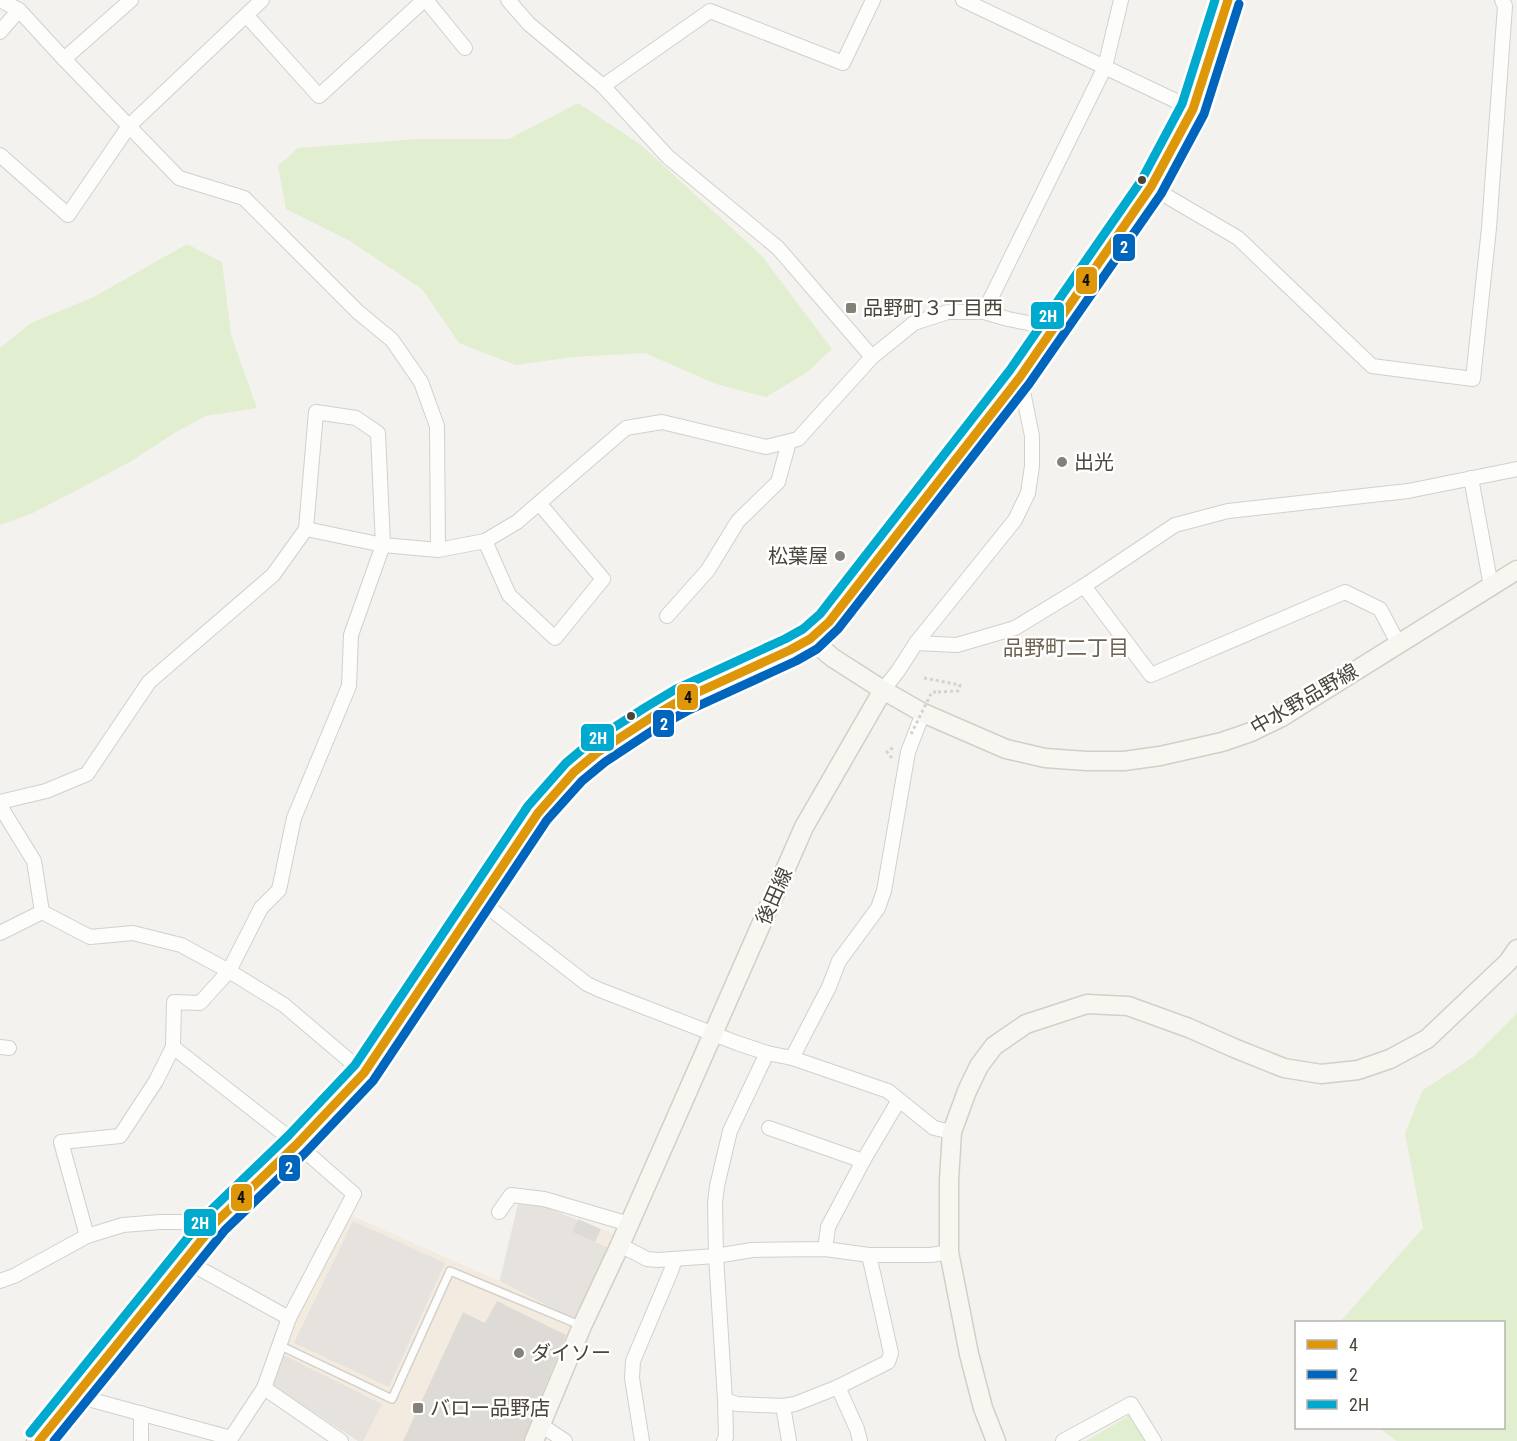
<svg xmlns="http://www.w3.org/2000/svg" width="1517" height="1441" font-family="'Roboto Condensed','Noto Sans JP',sans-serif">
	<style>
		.commercial { fill: #f3ebdf }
		.green { fill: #e1eecf }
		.parking { fill: #e6e3df }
		.building { fill: #dedbd6 }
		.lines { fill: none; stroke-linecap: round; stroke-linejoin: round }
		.lane-casing { stroke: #d2d0cb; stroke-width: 10 }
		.street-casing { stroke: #d2d0cb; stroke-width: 16 }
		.secondary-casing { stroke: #d3cfc5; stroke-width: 21 }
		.highway-casing { stroke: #ccbfa9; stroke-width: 27 }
		.path { stroke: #d3d2cc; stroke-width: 3; stroke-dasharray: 3 3; stroke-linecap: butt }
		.lane { stroke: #fdfdfc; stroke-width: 7 }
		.street { stroke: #fdfdfc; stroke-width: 14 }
		.secondary { stroke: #f7f6f1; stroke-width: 18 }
		.highway { stroke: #ede8db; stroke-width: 24 }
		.path-bridge { stroke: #d3d2cc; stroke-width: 3; stroke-dasharray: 3 3; stroke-linecap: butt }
		.bus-1-casing { stroke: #fff; stroke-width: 14 }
		.bus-2-casing { stroke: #fff; stroke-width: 14 }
		.bus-3-casing { stroke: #fff; stroke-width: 14 }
		.bus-1 { stroke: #dd9709; stroke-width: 9 }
		.bus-2 { stroke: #0065bd; stroke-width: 9 }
		.bus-3 { stroke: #00a9ce; stroke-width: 9 }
		.bus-dot { fill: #4b4439; stroke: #fff; stroke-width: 2 }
		.poi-dot { fill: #868178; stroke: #fff; stroke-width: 2 }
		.labels { text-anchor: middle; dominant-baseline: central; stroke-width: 5; stroke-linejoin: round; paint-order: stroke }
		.poi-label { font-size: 20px; fill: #4b4439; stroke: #fff; text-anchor: start }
		.street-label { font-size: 20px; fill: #4b4439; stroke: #fff }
		.neighbourhood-label { font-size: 21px; fill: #6e6250; stroke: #fff }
		.line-badge { stroke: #fff; stroke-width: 2 }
		.badge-label { font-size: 16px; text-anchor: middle; font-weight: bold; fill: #fff }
		.pale-badge-label { font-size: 16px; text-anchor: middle; font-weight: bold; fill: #111 }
	</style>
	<rect width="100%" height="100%" fill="#f4f2ee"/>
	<polygon class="commercial" points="518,1204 543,1206 619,1236 524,1441 358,1441 273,1386 294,1322 350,1215 499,1281"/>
	<g class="green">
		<polygon points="578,103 641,145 761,255 832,349 806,373 766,397 716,384 645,353 573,357 516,365 459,343 422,289 350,241 286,209 278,166 298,148 418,139 509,139"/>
		<polygon points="187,244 222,262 231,335 257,408 206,416 176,432 130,462 33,513 0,525 0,348 31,323 94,297"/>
		<polygon points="1517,1013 1517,1441 1397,1441 1379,1428 1504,1428 1504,1322 1340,1322 1423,1228 1405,1133 1423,1090 1472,1058"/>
		<polygon points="1130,1415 1147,1441 1086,1441"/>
	</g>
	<g class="parking">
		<polygon points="518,1204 543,1206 577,1220 572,1232 613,1250 579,1322 500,1281"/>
		<polygon points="353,1221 445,1263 389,1387 294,1343"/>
		<polygon points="283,1355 382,1404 363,1441 358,1441 273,1386"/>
	</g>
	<g class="building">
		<polygon points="578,1219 601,1229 595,1242 572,1232"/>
		<polygon points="497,1301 566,1335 523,1441 403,1441 463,1312 485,1323"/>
	</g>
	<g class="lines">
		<defs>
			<polyline id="lane" points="279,1345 392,1399 450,1271 582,1326"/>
			<g id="street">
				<polyline points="0,0 19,10 64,59 179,178 244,198 358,312 392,340 421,382 437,426 438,550"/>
				<polyline points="426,0 465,48"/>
				<polyline points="508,0 529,24 603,86 668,157 778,248 872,357"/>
				<polyline points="963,0 1193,109"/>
				<polyline points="247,16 319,96 424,0"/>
				<polyline points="0,32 19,10"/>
				<polyline points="64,59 131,0"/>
				<polyline points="603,86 710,11 843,63 873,0"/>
				<polyline points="0,155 68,215 129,126 262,0"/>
				<polyline points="1151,187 1238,238 1372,366 1473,379 1489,228 1505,6 1502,0"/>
				<polyline points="984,312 1105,67 1121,0"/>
				<polyline points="1471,478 1491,586"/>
				<polyline points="485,541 509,595 555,638 603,579 539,503"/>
				<polyline points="1084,586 1151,675 1345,592 1380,609 1398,643"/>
				<polyline points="667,616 708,570 738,521 778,482 789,442"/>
				<polyline points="916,643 957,645 1015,628 1084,586 1175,525 1228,511 1408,491 1517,469"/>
				<polyline points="883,690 898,671 916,643 1015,520 1028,493 1032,466 1032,436 1020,377"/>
				<polyline points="0,802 46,791 87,774 149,682 273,575 306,529 383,545 438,550 485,541 517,522 626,428 662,422 766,447 798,439 872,357 914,323 948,312 984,312 1008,319 1054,328"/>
				<polyline points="0,806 34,861 42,912"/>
				<polyline points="479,900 587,984 600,990 737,1043 767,1053 792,1058 888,1091 934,1128 952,1132"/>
				<polyline points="42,912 90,937 133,933 181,945 229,971 284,1005 364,1073"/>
				<polyline points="0,933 42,912"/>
				<polyline points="0,1047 9,1048"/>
				<polyline points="792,1058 829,987 839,961 878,908 884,891 908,752 923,713"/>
				<polyline points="769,1128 863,1161"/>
				<polyline points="499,1212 511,1195 544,1199 629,1224"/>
				<polyline points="87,1236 61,1142 120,1136 156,1081 173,1047 174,1002 200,1003 229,971 261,908 279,890 294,818 349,686 351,635 383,545 378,433 356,418 316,412 306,529"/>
				<polyline points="620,1245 647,1259 658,1260 716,1256 752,1250 825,1249 869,1255 931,1255 949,1252"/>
				<polyline points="825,1249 828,1227 863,1161 899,1100"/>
				<polyline points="186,1261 289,1318"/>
				<polyline points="0,1281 14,1276 87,1236 123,1225 160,1222 216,1222"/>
				<polyline points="838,1387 857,1429 860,1441"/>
				<polyline points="264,1388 341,1441"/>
				<polyline points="77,1396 231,1438 264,1388 289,1318 354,1194 297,1144 173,1047"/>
				<polyline points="725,1400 737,1404 783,1406 795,1404 838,1387 888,1362 891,1353 869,1255"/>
				<polyline points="783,1406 789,1441"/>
				<polyline points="541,1425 565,1441"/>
				<polyline points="141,1441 141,1413"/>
				<polyline points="642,1441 632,1378 633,1361 671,1271 675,1259"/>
				<polyline points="724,1441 726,1437 725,1400 716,1256 715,1203 717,1186 730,1131 767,1053"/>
				<polyline points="1063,1441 1131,1404 1154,1441"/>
			</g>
			<g id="secondary">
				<polyline points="810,639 833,658 883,690 923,713 1006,749 1045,758 1086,761 1124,761 1160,756 1222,742 1251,732 1280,718 1517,570"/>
				<polyline points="534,1441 582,1326 620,1245 804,827 883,690"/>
				<polyline points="996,1441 983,1408 969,1354 949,1252 949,1180 952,1132 967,1091 979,1066 994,1046 1026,1024 1087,1004 1128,1006 1189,1028 1234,1048 1284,1068 1321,1074 1358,1070 1390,1059 1427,1039 1508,962 1517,949"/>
			</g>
			<polyline id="highway" points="39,1441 216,1222 297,1144 364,1073 427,980 507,858 538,813 574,772 598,752 652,717 681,700 790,650 810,639 829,622 1020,377 1151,187 1193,109 1228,0"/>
		</defs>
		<use href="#lane" class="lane-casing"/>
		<use href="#street" class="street-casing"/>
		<use href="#secondary" class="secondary-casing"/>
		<use href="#highway" class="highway-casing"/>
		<g class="path">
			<polyline points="924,678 960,685 958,691 936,692"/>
			<polyline points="892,756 891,757 887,752 895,746"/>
		</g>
		<use href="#lane" class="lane"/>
		<use href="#street" class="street"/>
		<use href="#secondary" class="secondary"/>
		<use href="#highway" class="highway"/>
		<polyline class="path-bridge" points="911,734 932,692 936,692"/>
		<defs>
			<polyline id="bus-1" points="39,1441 216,1222 297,1144 364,1073 538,813 574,772 598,752 652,717 681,700 790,650 810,639 829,622 1020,377 1151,187 1193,109 1228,0"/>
			<polyline id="bus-2" points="54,1441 225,1230 305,1153 373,1081 547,820 582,781 605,762 658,727 687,711 796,661 817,649 838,629 1029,384 1161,194 1204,114 1239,4"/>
			<polyline id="bus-3" points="30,1433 207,1214 288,1136 355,1065 528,806 566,763 591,742 646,707 676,689 785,639 803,629 820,614 1010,370 1141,181 1182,104 1215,0"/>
		</defs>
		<use href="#bus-1" class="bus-1-casing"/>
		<use href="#bus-2" class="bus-2-casing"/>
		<use href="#bus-3" class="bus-3-casing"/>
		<use href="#bus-1" class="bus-1"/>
		<use href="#bus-2" class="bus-2"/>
		<use href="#bus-3" class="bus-3"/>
	</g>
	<g class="bus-dot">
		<circle cx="1142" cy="180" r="5"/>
		<circle cx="631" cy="716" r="5"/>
	</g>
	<g class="poi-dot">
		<rect x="845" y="302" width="12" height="12" rx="3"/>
		<circle cx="1062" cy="462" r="6"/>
		<circle cx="840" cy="556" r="6"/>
		<circle cx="519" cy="1353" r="6"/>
		<rect x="412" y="1402" width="12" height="12" rx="3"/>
	</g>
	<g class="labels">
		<g class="poi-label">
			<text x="863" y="308">品野町３丁目西</text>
			<text x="1074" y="462">出光</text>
			<text x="828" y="556" text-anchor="end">松葉屋</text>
			<text x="531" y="1353">ダイソー</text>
			<text x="430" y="1408">バロー品野店</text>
		</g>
		<g class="street-label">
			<text transform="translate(1304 699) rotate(-30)">中水野品野線</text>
			<text transform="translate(774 896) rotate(-66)">後田線</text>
		</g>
		<g class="neighbourhood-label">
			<text x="1066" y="648">品野町二丁目</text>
		</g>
	</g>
	<g class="line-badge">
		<rect x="1112" y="233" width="24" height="29" rx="6" fill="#0065bd"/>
		<rect x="1075" y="266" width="23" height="29" rx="6" fill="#dd9709"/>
		<rect x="1030" y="301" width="35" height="29" rx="6" fill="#00a9ce"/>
		<rect x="676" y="683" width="23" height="28" rx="6" fill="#dd9709"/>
		<rect x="652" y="709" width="23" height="29" rx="6" fill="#0065bd"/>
		<rect x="580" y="723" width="35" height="29" rx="6" fill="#00a9ce"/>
		<rect x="278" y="1154" width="23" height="28" rx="6" fill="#0065bd"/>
		<rect x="230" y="1183" width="23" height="29" rx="6" fill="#dd9709"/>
		<rect x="183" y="1208" width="34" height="29" rx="6" fill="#00a9ce"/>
	</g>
	<g class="badge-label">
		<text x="1124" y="253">2</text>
		<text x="1048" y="322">2H</text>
		<text x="664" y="730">2</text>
		<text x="598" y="744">2H</text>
		<text x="289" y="1174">2</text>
		<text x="200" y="1229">2H</text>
	</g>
	<g class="pale-badge-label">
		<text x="1086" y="286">4</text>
		<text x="688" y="703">4</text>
		<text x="241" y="1203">4</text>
	</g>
	<rect x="1295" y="1321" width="210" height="108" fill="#ffffff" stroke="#b7b4b0" stroke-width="1.5"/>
	<rect x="1307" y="1340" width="30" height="9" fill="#dd9709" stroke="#b7b4b0" stroke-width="1.5"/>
	<text x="1349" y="1351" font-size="18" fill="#4b4439">4</text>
	<rect x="1307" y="1370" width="30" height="9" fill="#0065bd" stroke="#b7b4b0" stroke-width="1.5"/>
	<text x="1349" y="1381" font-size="18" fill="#4b4439">2</text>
	<rect x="1307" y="1400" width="30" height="9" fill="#00a9ce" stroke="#b7b4b0" stroke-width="1.5"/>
	<text x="1349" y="1411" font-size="18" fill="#4b4439">2H</text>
</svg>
